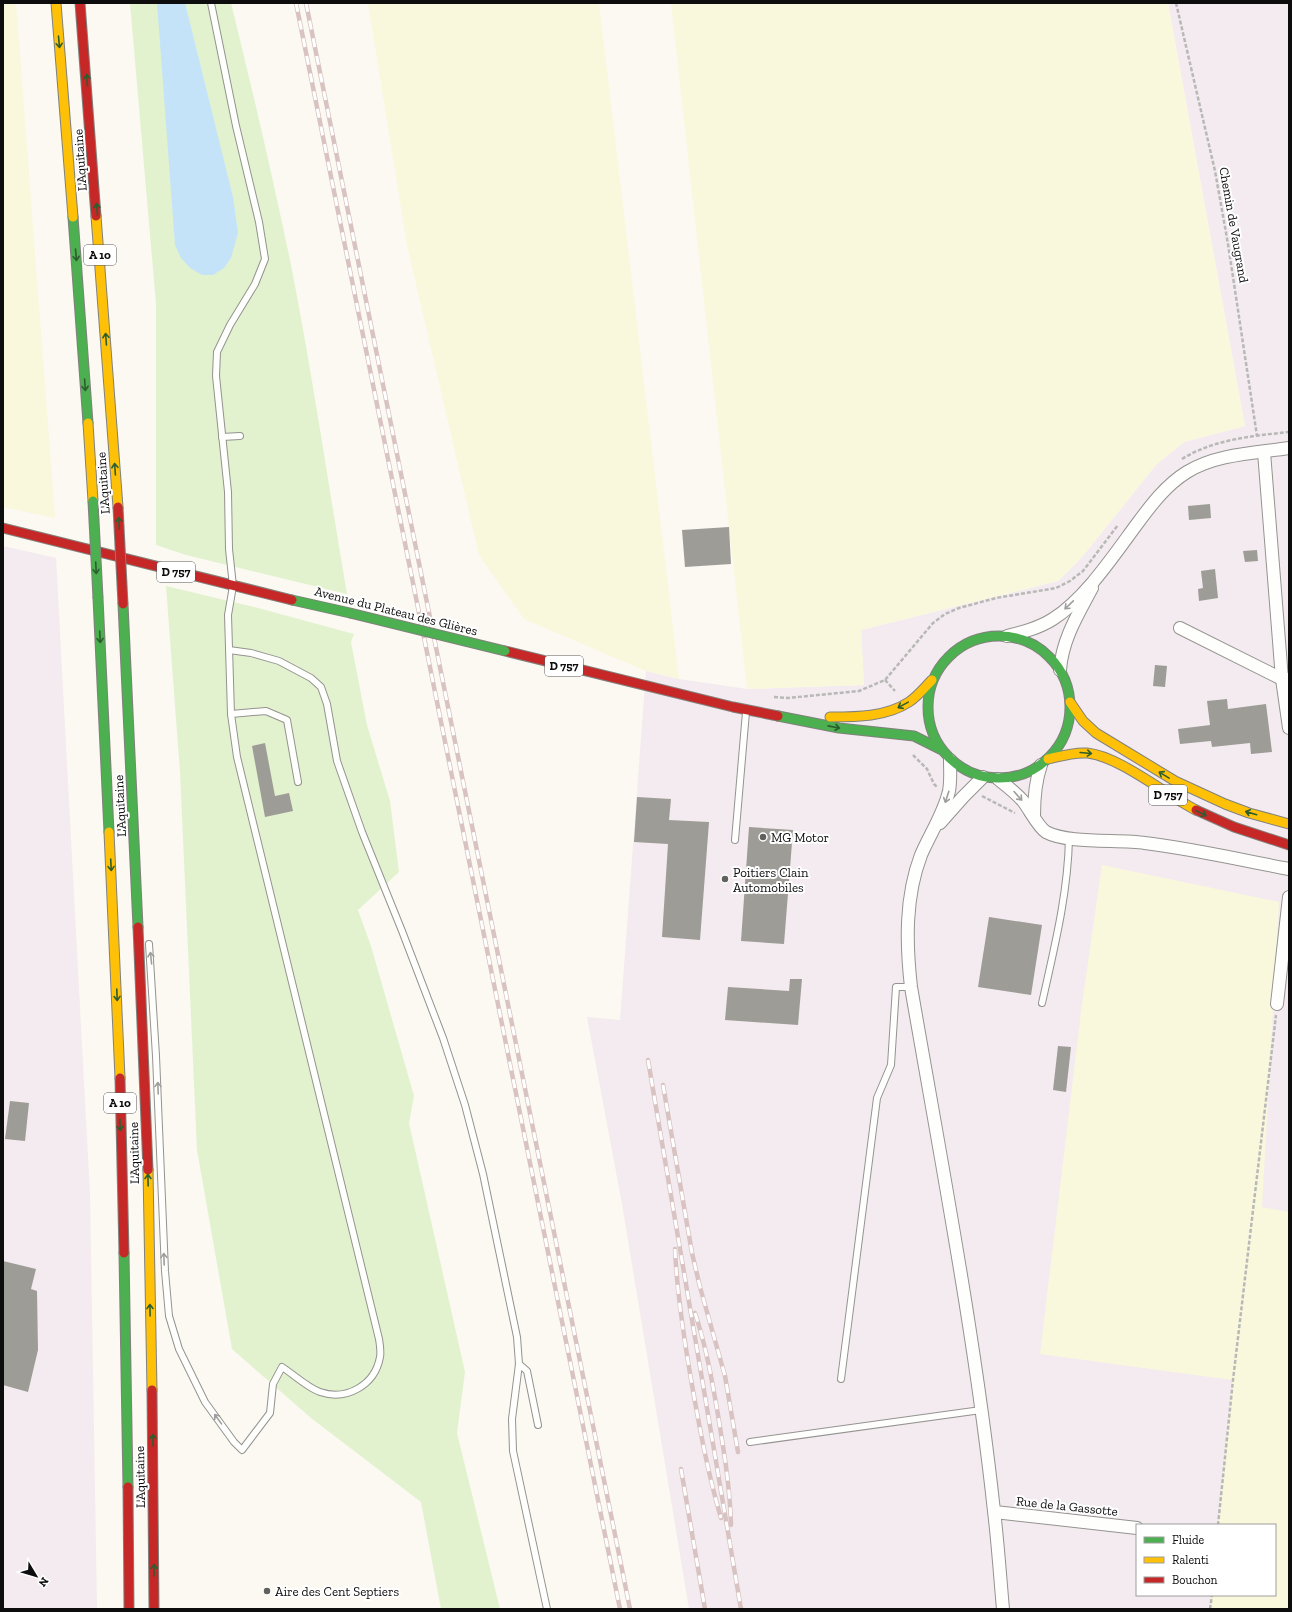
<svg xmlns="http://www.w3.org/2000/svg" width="1292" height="1612" font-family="'Zilla Slab',serif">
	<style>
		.industrial { fill: #f3ebef; fill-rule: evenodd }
		.farmland { fill: #f9f7dc }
		.green { fill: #e2f2cf }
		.water { fill: #c4e3f9 }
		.building { fill: #9e9c97 }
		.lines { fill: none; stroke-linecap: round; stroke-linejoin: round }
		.lane-casing { stroke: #949390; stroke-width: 8 }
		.street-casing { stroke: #949390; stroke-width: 14 }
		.fast-casing { stroke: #81817d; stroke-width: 11 }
		.slow-casing { stroke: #81817d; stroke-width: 11 }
		.jam-casing { stroke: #81817d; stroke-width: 11 }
		.path { stroke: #b8b8b6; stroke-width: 2.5; stroke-dasharray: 4 2; stroke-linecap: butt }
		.lane { stroke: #fefefd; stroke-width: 6 }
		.street { stroke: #fefefd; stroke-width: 12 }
		.fast { stroke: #4caf50; stroke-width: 9 }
		.slow { stroke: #ffc107; stroke-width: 9 }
		.jam { stroke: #c62828; stroke-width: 9 }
		.rail-casing { stroke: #d9c3c2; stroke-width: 4.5 }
		.rail { stroke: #fff; stroke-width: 3; stroke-dasharray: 9; stroke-linecap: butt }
		.fast-bridge-casing { stroke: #81817d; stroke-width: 11; stroke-linecap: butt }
		.jam-bridge-casing { stroke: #81817d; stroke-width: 11; stroke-linecap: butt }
		.fast-bridge { stroke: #4caf50; stroke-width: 9 }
		.jam-bridge { stroke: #c62828; stroke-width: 9 }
		.oneway { stroke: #2c5e2e }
		.oneway2 { stroke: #9e9e9d }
		.poi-dot { fill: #60605d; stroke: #fff; stroke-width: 1.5 }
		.labels { text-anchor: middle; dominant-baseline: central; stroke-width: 4; stroke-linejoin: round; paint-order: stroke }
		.shield { fill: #fff; stroke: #565656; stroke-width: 1 }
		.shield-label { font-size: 12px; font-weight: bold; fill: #0d0d0d }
		.street-label { font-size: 13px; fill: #0d0d0d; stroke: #fff }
		.poi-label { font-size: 13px; fill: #0d0d0d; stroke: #fff; text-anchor: start }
	</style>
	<rect width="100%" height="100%" fill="#fbf9f1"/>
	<g class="industrial">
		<path d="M1168,3H1289V1609H689L622,1204L587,1017L620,1020L646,671L679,679L747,689L864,685L861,630L1058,581L1083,556L1156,465L1184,442L1245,426ZM1137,1525H1275V1595H1137Z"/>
		<polygon points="3,546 56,558 90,1195 97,1609 3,1609"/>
	</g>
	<g class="farmland">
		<polygon points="3,3 16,3 55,518 3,507"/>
		<polygon points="368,3 599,3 679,679 646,671 524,619 479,555 407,245"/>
		<polygon points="671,3 1168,3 1245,426 1184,442 1156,465 1083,556 1058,581 861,630 864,685 747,689"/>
		<polygon points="1102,865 1279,902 1262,1207 1289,1212 1289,1609 1210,1609 1212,1595 1275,1595 1275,1525 1218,1525 1232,1380 1040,1354 1082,1004"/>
	</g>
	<g class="green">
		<path d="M130,3H231C252,88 272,174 290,260C312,371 328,483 347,594L186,555L156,545V304Z"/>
		<polygon points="166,586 258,608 354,634 351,642 367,725 390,801 399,872 358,910 371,946 414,1096 409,1123 465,1372 457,1433 500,1609 441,1609 421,1502 311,1418 232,1349 197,1150 180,772"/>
	</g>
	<polygon class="water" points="157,3 185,3 233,197 238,233 231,258 224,268 213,275 202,275 190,268 181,258 175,245"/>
	<g class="building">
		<polygon points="1210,504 1211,518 1189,520 1188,506"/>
		<polygon points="729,527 731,564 685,567 682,530"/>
		<polygon points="1257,550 1258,561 1245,562 1243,551"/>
		<polygon points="1215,569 1218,598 1199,601 1198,589 1203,588 1201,571"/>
		<polygon points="1155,665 1167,666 1165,687 1153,686"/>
		<polygon points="1227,699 1228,709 1266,704 1272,752 1251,754 1250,743 1212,747 1211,741 1180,744 1178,729 1210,725 1207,701"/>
		<polygon points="265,743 275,796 289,793 293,811 265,817 252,746"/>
		<polygon points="637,797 671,799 669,820 709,822 700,940 662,937 668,844 634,842"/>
		<polygon points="749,827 793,830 784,944 741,941"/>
		<polygon points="989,917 1042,925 1031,995 978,987"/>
		<polygon points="790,979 802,979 798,1025 725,1020 728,987 789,991"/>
		<polygon points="1058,1046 1071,1047 1066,1092 1053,1090"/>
		<polygon points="10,1101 29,1103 25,1141 5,1139"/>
		<polygon points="3,1261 36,1269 31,1289 37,1291 38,1350 28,1392 3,1385"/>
	</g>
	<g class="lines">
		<defs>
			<g id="lane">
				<polyline points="222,437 240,436"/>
				<polyline points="229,650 251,653 279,661 311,678 321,687 327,704 337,761 362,832 402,931 443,1038 465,1105 483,1174 517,1337 519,1364 512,1419 513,1451 547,1609"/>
				<polyline points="231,714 266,711 287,720 298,782"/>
				<polyline points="735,840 746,712"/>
				<path d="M149,944L156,1056L165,1271L169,1316L179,1349L205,1402L234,1442L242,1450L270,1413L273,1384L282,1367C293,1374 308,1388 320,1392C347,1401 375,1385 380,1357C381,1352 380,1345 379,1339L237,757L231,714L228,615L233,586L229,549L228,492L216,376L217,352L230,325L255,284L265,259L259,222L236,126L211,3"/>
				<path d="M1042,1003C1054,949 1068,894 1069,838"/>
				<polyline points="519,1364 527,1371 538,1425"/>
				<polyline points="841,1379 877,1098 891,1065 896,987 911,987"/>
				<polyline points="750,1442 981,1410"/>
			</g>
			<g id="street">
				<polyline points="1264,452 1282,679 1289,728"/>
				<polyline points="1180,628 1282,679 1289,679"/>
				<path d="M1007,636C1023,632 1039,628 1053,619C1085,599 1114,555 1137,524C1151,505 1166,485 1187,472C1216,454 1255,453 1289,448"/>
				<path d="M1060,670C1062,640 1078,614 1092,588"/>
				<path d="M950,760C950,770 951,781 949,791C944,813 930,834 921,855C905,897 906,943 911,987C941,1161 975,1336 994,1511C998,1544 1000,1576 1003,1609"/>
				<path d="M998,779C1007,786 1015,792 1023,801C1030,810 1038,827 1046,832C1068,844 1119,839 1145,843C1194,849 1241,860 1289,869"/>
				<path d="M1034,816C1034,798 1035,782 1041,765"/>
				<polyline points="940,823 963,797 983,777"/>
				<polyline points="1277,1004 1289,897"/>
				<polyline points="995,1512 1137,1528"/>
			</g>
			<g id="fast">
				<polyline points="73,217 88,423"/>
				<polyline points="98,598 109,832"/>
				<polyline points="292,600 350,613"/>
				<polyline points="123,604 138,927"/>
				<circle cx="999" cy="707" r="71"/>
				<polyline points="778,716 839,728 914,736 940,749"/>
				<polyline points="124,1253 128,1487"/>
			</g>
			<g id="slow">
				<polyline points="56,3 73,217"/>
				<polyline points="96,216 118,507"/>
				<polyline points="88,423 93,501"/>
				<polyline points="1070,702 1083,721 1096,733 1175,781 1225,804 1249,813 1289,824"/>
				<path d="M830,717C857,717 886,717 909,702C918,696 925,687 932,680"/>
				<path d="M1048,759C1061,756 1074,752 1087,753C1119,756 1166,795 1196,810"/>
				<polyline points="109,832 120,1078"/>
				<polyline points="148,1170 152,1390"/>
			</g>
			<g id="jam">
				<polyline points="80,3 96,216"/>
				<polyline points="3,528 292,600"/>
				<polyline points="505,651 733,707 778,716"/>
				<polyline points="1196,810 1234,827 1289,845"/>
				<polyline points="138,927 148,1170"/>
				<polyline points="120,1078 124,1253"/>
				<polyline points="152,1390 154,1609"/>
				<polyline points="128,1487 129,1609"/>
			</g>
		</defs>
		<use href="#lane" class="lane-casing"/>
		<use href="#street" class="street-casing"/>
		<use href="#fast" class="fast-casing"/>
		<use href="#slow" class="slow-casing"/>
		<use href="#jam" class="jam-casing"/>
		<g class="path">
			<polyline points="1176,3 1215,171 1228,244 1257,436"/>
			<path d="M1182,459C1214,439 1253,436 1289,432"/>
			<polyline points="885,680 895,691"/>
			<polyline points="774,697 788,698 859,691 885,680 933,623 945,614 959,608 996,598 1056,588 1070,581 1083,571 1118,525"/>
			<polyline points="913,755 927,769 934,784 937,787"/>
			<polyline points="982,796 1015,813"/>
			<polyline points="1218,1525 1233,1380 1276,1015"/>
			<polyline points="1210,1609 1212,1595"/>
		</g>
		<use href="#lane" class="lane"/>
		<use href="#street" class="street"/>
		<use href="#fast" class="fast"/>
		<use href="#slow" class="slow"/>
		<use href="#jam" class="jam"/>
		<defs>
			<g id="rail">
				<polyline points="296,3 620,1609"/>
				<polyline points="306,3 630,1609"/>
				<polyline points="648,1060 741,1609"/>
				<polyline points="663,1085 692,1253 700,1287 725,1376 738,1452"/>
				<path d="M675,1249C677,1295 684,1339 692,1385C700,1430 708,1474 721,1518"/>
				<path d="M695,1313C706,1346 712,1380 718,1415C724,1452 730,1487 731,1525"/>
				<polyline points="681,1469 705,1609"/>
			</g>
		</defs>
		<use href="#rail" class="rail-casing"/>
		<use href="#rail" class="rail"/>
		<defs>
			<g id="fast-bridge">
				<polyline points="93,501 98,598"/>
				<polyline points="350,613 505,651"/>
			</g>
			<polyline id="jam-bridge" points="118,507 123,604"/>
		</defs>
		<use href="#fast-bridge" class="fast-bridge-casing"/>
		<use href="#jam-bridge" class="jam-bridge-casing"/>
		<use href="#fast-bridge" class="fast-bridge"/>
		<use href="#jam-bridge" class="jam-bridge"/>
	</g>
	<defs><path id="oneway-shaft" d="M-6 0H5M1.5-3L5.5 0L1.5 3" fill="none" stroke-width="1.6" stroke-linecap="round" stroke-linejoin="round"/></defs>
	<g class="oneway">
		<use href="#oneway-shaft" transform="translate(59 42) rotate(85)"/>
		<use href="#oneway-shaft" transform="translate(87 80) rotate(-94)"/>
		<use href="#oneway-shaft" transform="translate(97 209) rotate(-94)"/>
		<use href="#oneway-shaft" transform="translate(76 255) rotate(85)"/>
		<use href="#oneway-shaft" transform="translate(106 339) rotate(-94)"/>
		<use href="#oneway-shaft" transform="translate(85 385) rotate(86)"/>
		<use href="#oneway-shaft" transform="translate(115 469) rotate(-94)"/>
		<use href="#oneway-shaft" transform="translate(119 523) rotate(-93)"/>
		<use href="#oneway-shaft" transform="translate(96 568) rotate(87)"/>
		<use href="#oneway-shaft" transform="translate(100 637) rotate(87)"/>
		<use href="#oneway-shaft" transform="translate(903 705) rotate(151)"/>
		<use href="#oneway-shaft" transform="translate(834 727) rotate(11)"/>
		<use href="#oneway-shaft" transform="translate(1086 753) rotate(5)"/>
		<use href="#oneway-shaft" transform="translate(1164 775) rotate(-149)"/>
		<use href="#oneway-shaft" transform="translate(1201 813) rotate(26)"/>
		<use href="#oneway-shaft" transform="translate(1251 813) rotate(-164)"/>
		<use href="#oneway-shaft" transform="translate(111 865) rotate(87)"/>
		<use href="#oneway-shaft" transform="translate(117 995) rotate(88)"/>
		<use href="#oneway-shaft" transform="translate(120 1125) rotate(89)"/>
		<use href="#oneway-shaft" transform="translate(148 1180) rotate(-91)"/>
		<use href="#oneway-shaft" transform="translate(150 1310) rotate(-91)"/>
		<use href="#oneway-shaft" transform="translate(153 1440) rotate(-91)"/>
		<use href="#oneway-shaft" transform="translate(154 1570) rotate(-90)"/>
	</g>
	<g class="oneway2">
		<use href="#oneway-shaft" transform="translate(1069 605) rotate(136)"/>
		<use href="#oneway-shaft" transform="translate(1018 796) rotate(48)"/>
		<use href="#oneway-shaft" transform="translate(947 797) rotate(108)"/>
		<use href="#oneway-shaft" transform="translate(151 958) rotate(-96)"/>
		<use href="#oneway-shaft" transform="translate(158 1088) rotate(-92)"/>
		<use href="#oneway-shaft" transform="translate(164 1259) rotate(-92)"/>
		<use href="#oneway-shaft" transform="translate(218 1419) rotate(-126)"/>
	</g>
	<g class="poi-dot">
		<circle cx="763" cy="837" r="4"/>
		<circle cx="725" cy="879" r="4"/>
		<circle cx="267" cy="1591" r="4"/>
	</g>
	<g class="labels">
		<g class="shield">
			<rect x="84" y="245" width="32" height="20" rx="3"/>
			<rect x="157" y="562" width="38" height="20" rx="3"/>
			<rect x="545" y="656" width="38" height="20" rx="3"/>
			<rect x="1149" y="785" width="38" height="20" rx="3"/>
			<rect x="104" y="1093" width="32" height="20" rx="3"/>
		</g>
		<g class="shield-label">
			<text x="100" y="255">A 10</text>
			<text x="176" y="572">D 757</text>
			<text x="564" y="666">D 757</text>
			<text x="1168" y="795">D 757</text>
			<text x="120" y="1103">A 10</text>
		</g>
		<g class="street-label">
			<text transform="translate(80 160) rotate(-94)">L'Aquitaine</text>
			<text transform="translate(1234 225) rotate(80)">Chemin de Vaugrand</text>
			<text transform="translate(103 483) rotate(-94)">L'Aquitaine</text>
			<text transform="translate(396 611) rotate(14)">Avenue du Plateau des Glières</text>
			<text transform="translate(120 806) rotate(-93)">L'Aquitaine</text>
			<text transform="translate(134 1153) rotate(-91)">L'Aquitaine</text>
			<text transform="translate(140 1477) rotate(-91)">L'Aquitaine</text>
			<text transform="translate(1067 1506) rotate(6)">Rue de la Gassotte</text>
		</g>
		<g class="poi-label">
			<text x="771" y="837">MG Motor</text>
			<text x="733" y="872">Poitiers Clain<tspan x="733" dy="15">Automobiles</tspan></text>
			<text x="275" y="1591">Aire des Cent Septiers</text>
		</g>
	</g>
	<rect width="1292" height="1612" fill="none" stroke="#0d0d0d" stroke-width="8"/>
	<rect x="1136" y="1524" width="140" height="72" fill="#ffffff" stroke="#9e9e9e"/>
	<rect x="1144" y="1537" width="20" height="6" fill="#4caf50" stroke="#9e9e9e"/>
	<text x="1172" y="1544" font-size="12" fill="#0d0d0d">Fluide</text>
	<rect x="1144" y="1557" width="20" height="6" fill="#ffc107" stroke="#9e9e9e"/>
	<text x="1172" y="1564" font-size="12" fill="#0d0d0d">Ralenti</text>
	<rect x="1144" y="1577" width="20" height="6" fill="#c62828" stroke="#9e9e9e"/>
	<text x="1172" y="1584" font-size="12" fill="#0d0d0d">Bouchon</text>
	<g transform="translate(36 1576) rotate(128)" stroke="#ffffff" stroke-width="3" paint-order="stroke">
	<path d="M0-3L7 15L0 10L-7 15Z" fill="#0d0d0d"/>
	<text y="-6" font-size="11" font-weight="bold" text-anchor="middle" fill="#0d0d0d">N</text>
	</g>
</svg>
